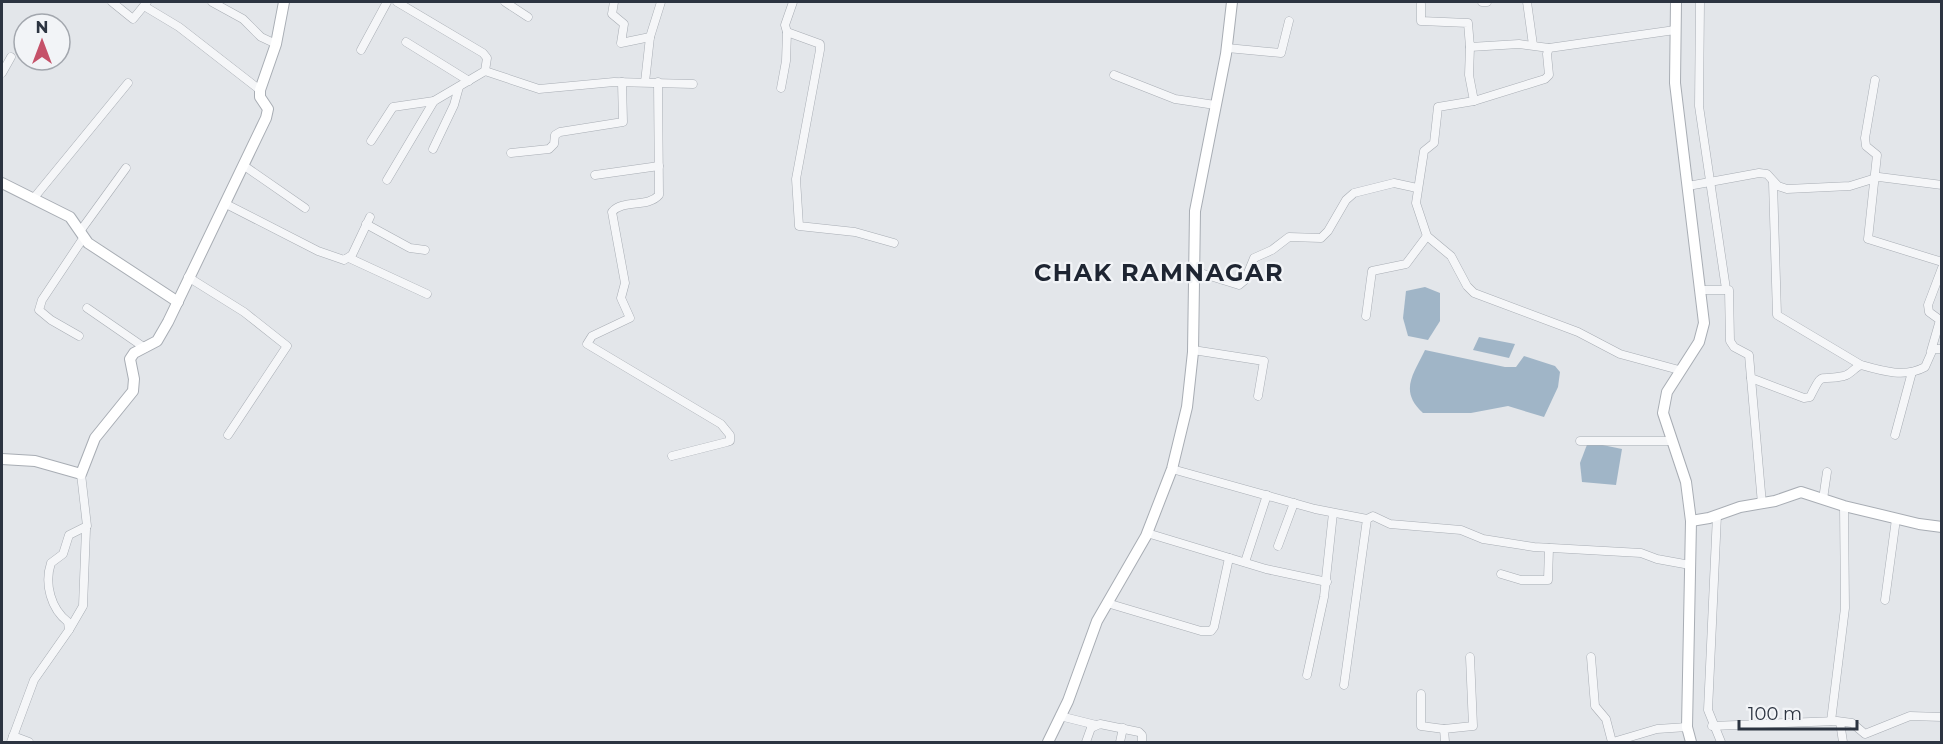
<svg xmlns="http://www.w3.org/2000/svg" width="1943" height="744" font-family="Montserrat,sans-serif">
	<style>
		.water { fill: #a0b5c7 }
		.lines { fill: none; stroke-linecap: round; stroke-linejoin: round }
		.street-casing { stroke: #a8adb4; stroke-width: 9 }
		.secondary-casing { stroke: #a8adb4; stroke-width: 12 }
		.street { stroke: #f5f6f8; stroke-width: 8 }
		.secondary { stroke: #fff; stroke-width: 10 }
		.labels { text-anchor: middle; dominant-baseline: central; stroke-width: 4.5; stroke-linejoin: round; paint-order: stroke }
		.district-label { font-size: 24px; font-weight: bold; letter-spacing: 1.5px; fill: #1e2532; stroke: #f2f4f7 }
	</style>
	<rect width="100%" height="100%" fill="#e3e6ea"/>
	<g class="water">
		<polygon points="1425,287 1440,293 1440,321 1428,340 1408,336 1403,318 1406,291"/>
		<polygon points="1479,337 1515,344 1509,358 1473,350"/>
		<path d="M1425,350L1505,367H1516L1524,356L1555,366L1560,372L1558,387L1544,417L1508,406L1471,413H1423C1399,391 1413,375 1425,350Z"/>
		<polygon points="1588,442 1622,449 1616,485 1582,482 1580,463"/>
	</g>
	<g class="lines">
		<defs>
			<g id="street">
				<polyline points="112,2 133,19 147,2"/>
				<polyline points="212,2 243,19 261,37 276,44"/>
				<polyline points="505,2 528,17"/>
				<polyline points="614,2 612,14 624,24 621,43 650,37"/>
				<polyline points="793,2 785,25 787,32 820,44 820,50 796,179 799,226 855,232 894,243"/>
				<polyline points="1482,2 1487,2"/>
				<polyline points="1527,2 1533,45"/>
				<polyline points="1700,2 1699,106 1726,289"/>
				<polyline points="1421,4 1421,21 1468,23 1470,47 1519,44 1549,48"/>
				<polyline points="144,6 179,27 260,90"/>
				<polyline points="1675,30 1549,48 1547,54 1549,75 1545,79 1474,101 1438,107 1434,143 1424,151 1416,203 1427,236 1451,256 1467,286 1474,293 1578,332 1620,354 1679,370"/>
				<polyline points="406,42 469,81"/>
				<polyline points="1470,47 1469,75 1474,101"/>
				<polyline points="1227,48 1281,53 1289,21"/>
				<polyline points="361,50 387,2"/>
				<polyline points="485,71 539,89 614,82 693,84"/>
				<polyline points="2,73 11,57"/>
				<polyline points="1114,75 1175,99 1215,105"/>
				<polyline points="1875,80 1865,138 1866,146 1877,155 1868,239 1942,262"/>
				<polyline points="645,82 650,37 661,2"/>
				<path d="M658,82L659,195C648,208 623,199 612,212L625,283L621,298L630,318L592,336L587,344L721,424L730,435V441L727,442L672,456"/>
				<polyline points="781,88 786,61 787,32"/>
				<polyline points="371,141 393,107 434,101"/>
				<polyline points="433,149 454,105 459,87"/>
				<polyline points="511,153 549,149 554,144 555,135 560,132 623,122 622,82"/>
				<polyline points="243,165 305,208"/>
				<polyline points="595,175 659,166"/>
				<polyline points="387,180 434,101 485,71 487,58 483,53 397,2"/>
				<polyline points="1773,182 1777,315 1861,365"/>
				<polyline points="1688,186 1759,173 1767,174 1778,186 1787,189 1850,186 1879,177 1942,185"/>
				<polyline points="33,199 128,83"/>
				<polyline points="226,204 318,251 344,260 352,255 370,217"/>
				<polyline points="366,224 410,248 425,250"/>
				<polyline points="81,230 126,168"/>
				<polyline points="349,258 427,294"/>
				<polyline points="1194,271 1239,285 1245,280 1254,258 1272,250 1289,237 1321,238 1328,231 1346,200 1354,193 1394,183 1417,188"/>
				<polyline points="188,277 244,312 287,346 228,435"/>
				<path d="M1702,290H1729L1730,341L1734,347L1749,355L1751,378L1804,398L1810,397C1824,369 1818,382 1844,376C1851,374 1855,367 1861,365C1882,371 1905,378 1925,367L1933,349H1942"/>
				<polyline points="87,308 145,348"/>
				<polyline points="1366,316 1372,271 1406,264 1427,236"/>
				<polyline points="79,336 51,320 39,310 42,300 84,237"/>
				<polyline points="1193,350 1264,361 1258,396"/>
				<polyline points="1931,351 1940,320 1929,312 1928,305 1942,268"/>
				<polyline points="1751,378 1762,504"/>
				<polyline points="1895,435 1912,372"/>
				<polyline points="1580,441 1672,441"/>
				<polyline points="1172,469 1315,509 1367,519 1344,685"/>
				<polyline points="1823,499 1827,472"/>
				<polyline points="1717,515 1708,710 1721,742"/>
				<polyline points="1367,519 1373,516 1390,524 1461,530 1483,539 1534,547 1641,553 1657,559 1690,565"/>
				<polyline points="1147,533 1266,569 1327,582"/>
				<polyline points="1278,546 1294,503"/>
				<polyline points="1245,562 1267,495"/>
				<polyline points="1501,574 1521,580 1548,580 1549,548"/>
				<polyline points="1885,600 1896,519"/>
				<polyline points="1107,603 1201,631 1211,631 1214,627 1229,558"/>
				<polyline points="69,630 83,606 86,529"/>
				<polyline points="1591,657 1595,706 1606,719 1612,742"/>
				<polyline points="1307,675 1324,597 1333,513"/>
				<polyline points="1421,694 1421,726 1444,729"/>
				<polyline points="1060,716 1096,725"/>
				<polyline points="1831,721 1845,608 1844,506"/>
				<polyline points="1840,722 1843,742"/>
				<polyline points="1712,726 1837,721 1852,723 1865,734 1910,716 1942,717"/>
				<polyline points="13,736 29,742"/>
				<path d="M11,742L34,680L69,630L68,622C51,609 44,584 51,563L63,554L69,535L87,526L81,474"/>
				<polyline points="1086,742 1091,728 1100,724 1139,732 1142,735 1142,742"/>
				<polyline points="1120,742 1123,728"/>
				<polyline points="1445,742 1444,729 1473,726 1470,657"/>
				<polyline points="1613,742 1657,729 1687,727"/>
			</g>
			<g id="secondary">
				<polyline points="1676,2 1675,83 1704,323 1699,342 1667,392 1663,413 1686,482 1691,521 1687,727 1691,742"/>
				<polyline points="2,183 70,217 88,243 178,302"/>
				<polyline points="2,459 35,461 81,474 95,438 133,391 134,379 130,359 134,353 157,341 168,322 266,118 268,109 260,97 260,90 276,44 284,2"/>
				<polyline points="1691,521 1709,518 1740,507 1775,501 1801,492 1844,506 1919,524 1942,527"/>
				<polyline points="1048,742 1068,701 1097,621 1146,536 1172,469 1187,407 1193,352 1195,211 1226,54 1232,2"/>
			</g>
		</defs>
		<use href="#street" class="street-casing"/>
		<use href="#secondary" class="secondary-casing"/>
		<use href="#street" class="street"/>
		<use href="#secondary" class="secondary"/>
	</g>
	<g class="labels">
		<g class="district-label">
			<text x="1159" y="272">CHAK RAMNAGAR</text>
		</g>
	</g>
	<rect width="1943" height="744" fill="none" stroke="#2c3441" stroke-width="6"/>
	<g transform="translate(42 42)"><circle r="28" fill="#f2f4f7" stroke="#a3a7ae" stroke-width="1.5"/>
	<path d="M0-4.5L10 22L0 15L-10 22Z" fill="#c55169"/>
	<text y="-9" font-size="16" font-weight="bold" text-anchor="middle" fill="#2c3441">N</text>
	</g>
	<path d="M1739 720v9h118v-9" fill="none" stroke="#2c3441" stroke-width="3"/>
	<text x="1748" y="720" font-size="18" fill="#2c3441" stroke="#f2f4f7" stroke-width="4.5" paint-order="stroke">100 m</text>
</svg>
